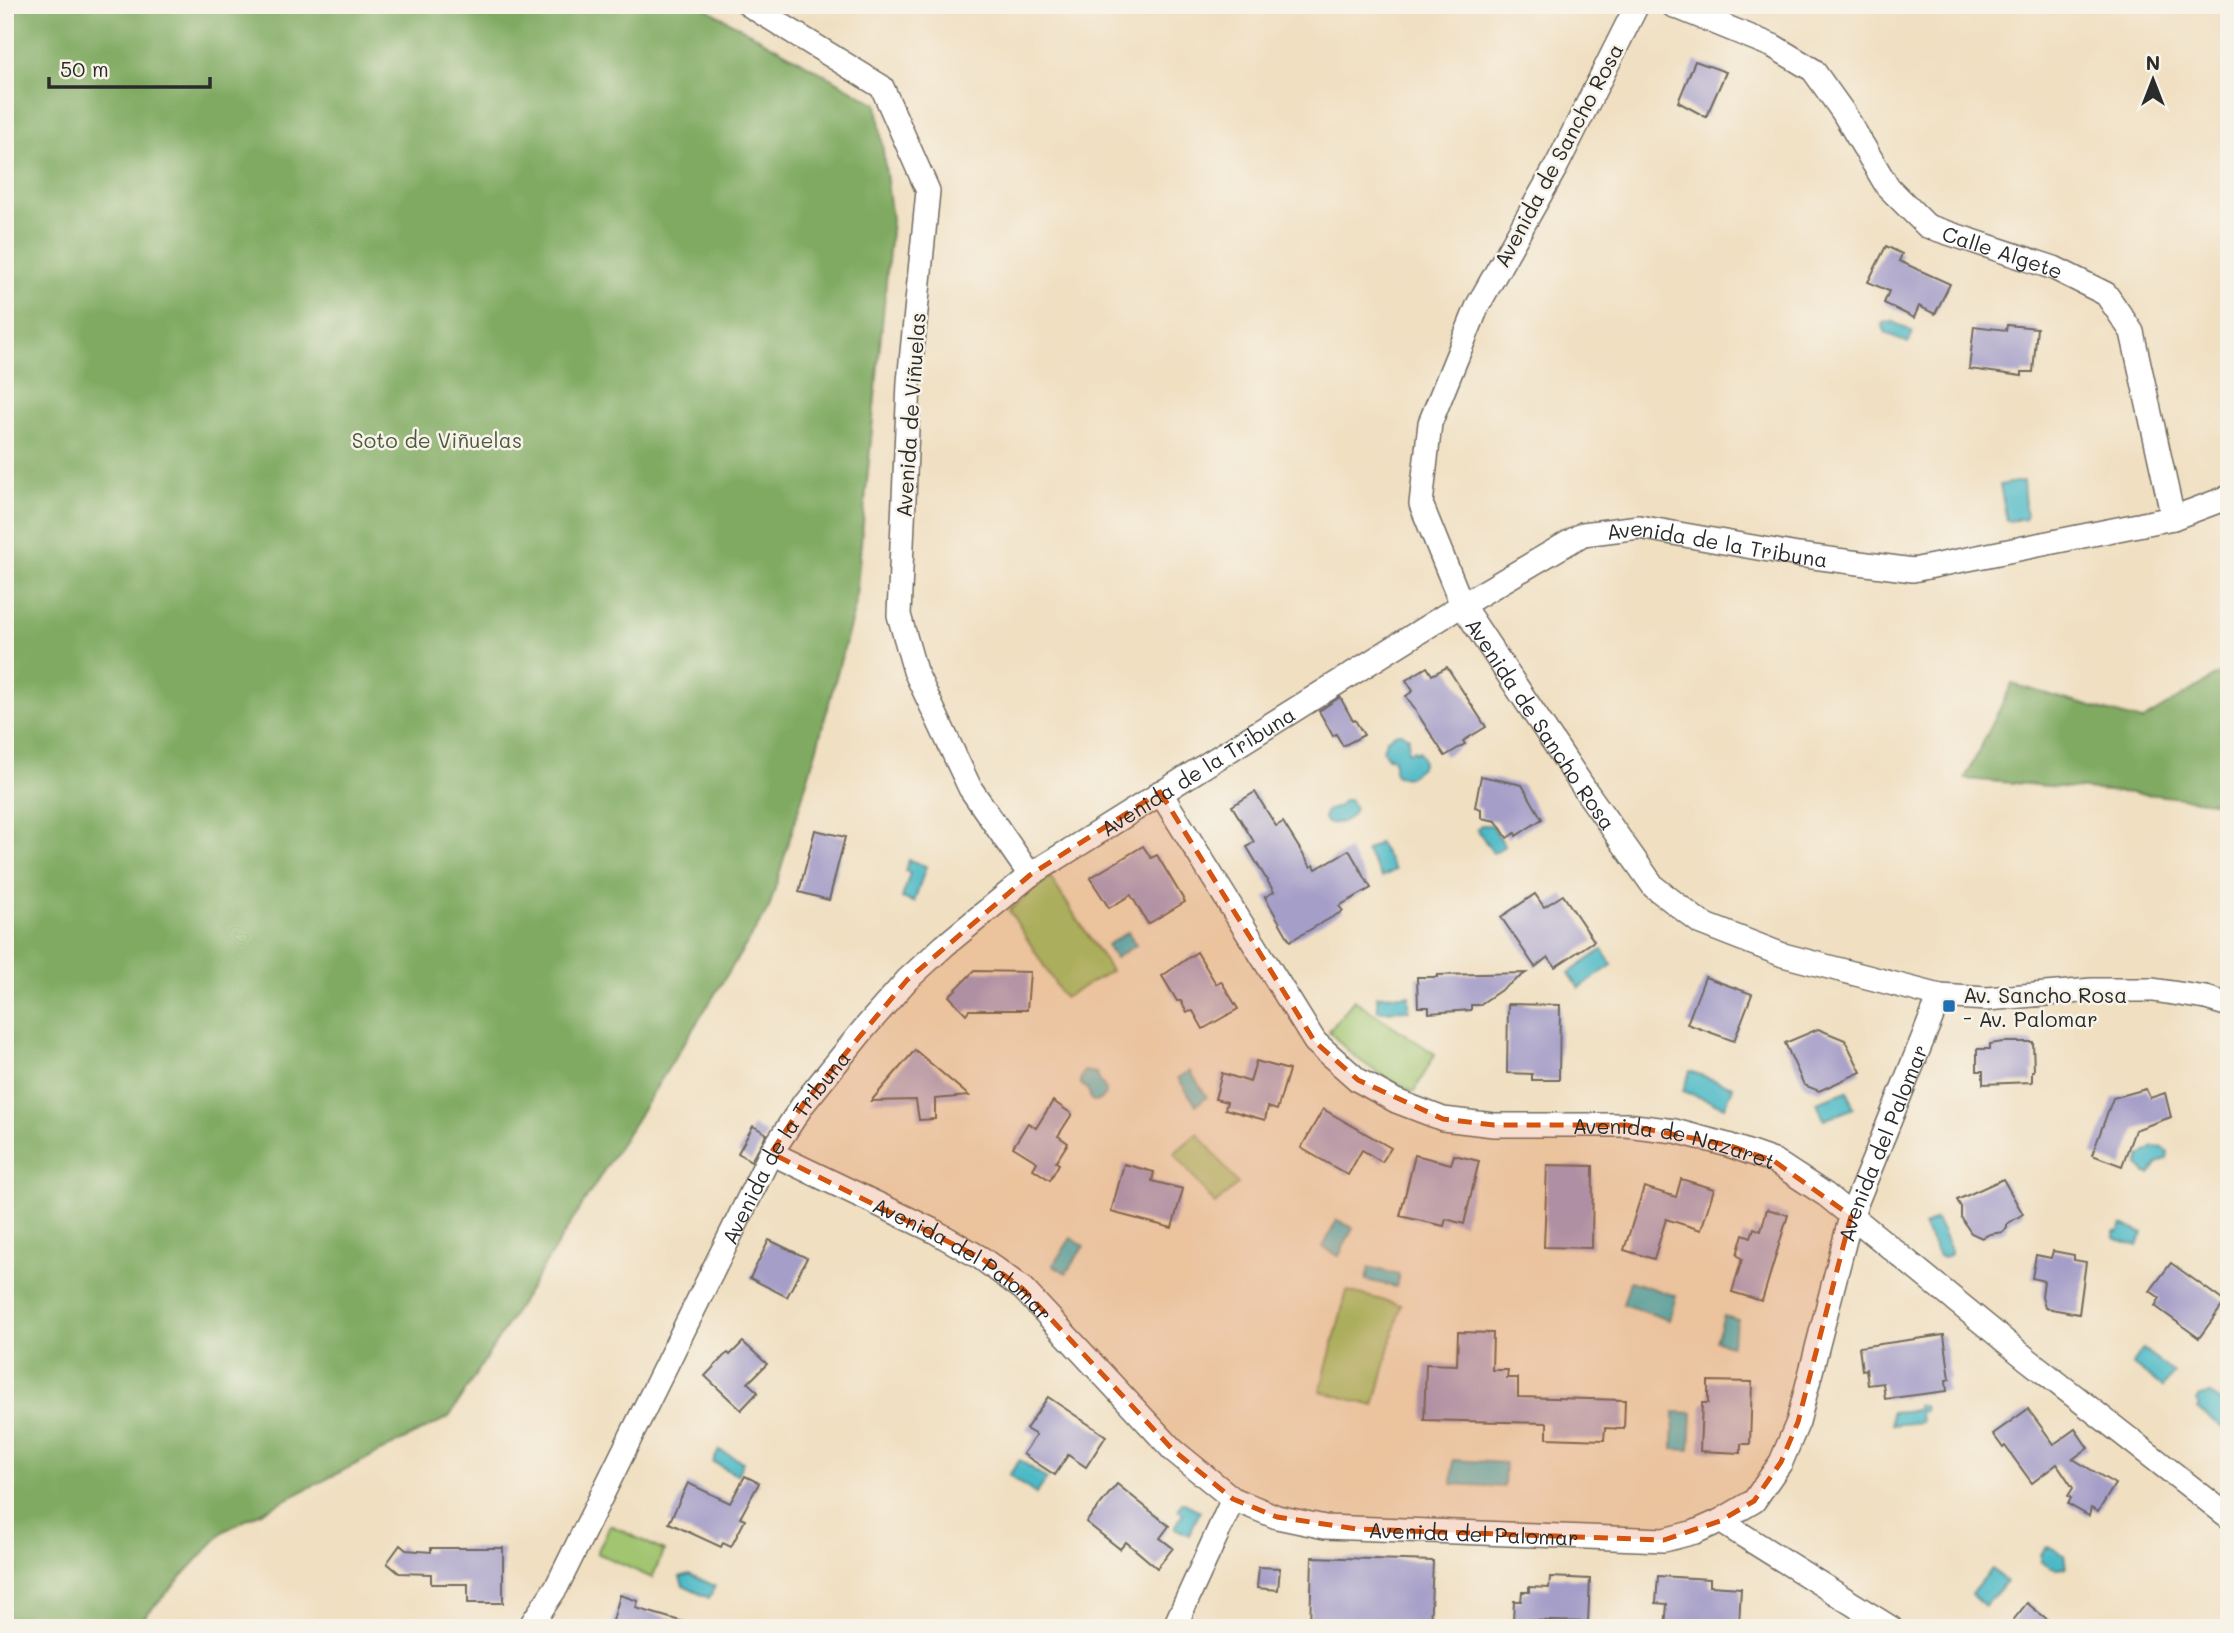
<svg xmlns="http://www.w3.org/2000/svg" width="2234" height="1633" font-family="Mali,sans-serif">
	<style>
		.green { fill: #a1c56f; stroke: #66784d; stroke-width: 2 }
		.forest { fill: #80aa62; stroke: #566a46; stroke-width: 2 }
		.water { fill: #4cb9c6; stroke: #3c7278; stroke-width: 2 }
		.building { fill: #a59ec8 }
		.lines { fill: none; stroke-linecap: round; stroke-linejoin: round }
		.minor-casing { stroke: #706a60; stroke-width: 26 }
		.minor { stroke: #fff; stroke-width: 23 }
		.marked { fill: #d5540f; fill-opacity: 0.2; stroke: #d5540f; stroke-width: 5; stroke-dasharray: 14 9; stroke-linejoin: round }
		.poi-dot { fill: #1f6fb2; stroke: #f7f3e8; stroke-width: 2.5 }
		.labels { text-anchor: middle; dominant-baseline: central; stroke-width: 5; stroke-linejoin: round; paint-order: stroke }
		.street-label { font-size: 21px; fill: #2b2b2b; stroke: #f7f3e8 }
		.park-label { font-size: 21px; fill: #4e593f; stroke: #f7f3e8 }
		.poi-label { font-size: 21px; fill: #2b2b2b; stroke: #f7f3e8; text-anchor: start }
	</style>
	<rect width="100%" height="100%" fill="#f7f3e8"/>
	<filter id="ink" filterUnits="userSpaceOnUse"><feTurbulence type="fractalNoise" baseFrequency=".0143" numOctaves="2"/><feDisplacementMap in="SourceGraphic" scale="14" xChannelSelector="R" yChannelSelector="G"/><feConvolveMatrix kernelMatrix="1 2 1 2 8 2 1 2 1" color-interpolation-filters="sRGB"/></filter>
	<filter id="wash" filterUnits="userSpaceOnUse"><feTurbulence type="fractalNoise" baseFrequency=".00686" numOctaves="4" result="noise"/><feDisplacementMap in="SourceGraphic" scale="28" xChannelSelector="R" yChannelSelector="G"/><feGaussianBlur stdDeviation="1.57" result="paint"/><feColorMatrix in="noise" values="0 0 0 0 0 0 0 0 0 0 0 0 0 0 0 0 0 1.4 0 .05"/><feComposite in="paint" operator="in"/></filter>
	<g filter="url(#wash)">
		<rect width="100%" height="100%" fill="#f0dfc1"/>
		<g class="green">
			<polygon points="1050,877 1111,971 1064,998 1009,910"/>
			<path d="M1354,1000L1435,1054L1414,1092C1379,1075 1354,1060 1329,1031Z"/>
			<polygon points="1198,1133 1238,1184 1215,1204 1174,1153"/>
			<polygon points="1347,1291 1401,1305 1374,1406 1320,1391"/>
			<polygon points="610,1525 664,1551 652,1578 597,1553"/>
		</g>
		<g class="forest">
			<polygon points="5,5 700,5 877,104 892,220 855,607 816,751 769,908 449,1417 224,1531 134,1628 5,1628"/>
			<polygon points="2229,668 2229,804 2156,795 1965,779 2012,684 2141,721"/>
		</g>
		<g class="water">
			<polygon points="1886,321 1891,323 1892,321 1913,332 1908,343 1886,333 1882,324"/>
			<polygon points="2023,481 2026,519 2007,521 2000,485"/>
			<polygon points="1397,733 1402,733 1409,738 1408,751 1411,752 1414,750 1416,753 1419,751 1423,761 1421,767 1409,777 1397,776 1394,772 1394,759 1390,756 1388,758 1383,750 1387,739"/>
			<path d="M1345,800H1349L1355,808C1351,821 1339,824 1327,823L1324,819L1326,811L1338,807Z"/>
			<polygon points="1481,825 1492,825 1505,846 1493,853 1477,829"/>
			<polygon points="1379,843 1395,870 1382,877 1366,851"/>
			<polygon points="909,860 926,866 914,902 902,898 910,873 905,871"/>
			<polygon points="1128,932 1136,945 1115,958 1107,945"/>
			<polygon points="1602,950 1612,965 1579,988 1569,973"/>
			<polygon points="1409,995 1409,1010 1378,1011 1377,996"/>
			<path d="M1084,1071L1097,1073L1100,1082C1109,1090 1108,1097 1096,1102L1091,1100L1088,1090L1081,1084L1080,1080Z"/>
			<polygon points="1190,1071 1207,1097 1196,1105 1178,1078"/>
			<polygon points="1690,1071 1733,1087 1725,1107 1683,1091"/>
			<polygon points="1847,1091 1854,1108 1824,1120 1817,1102"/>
			<polygon points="2153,1147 2164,1148 2168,1152 2167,1158 2157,1165 2150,1174 2146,1173 2139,1165 2140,1157"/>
			<polygon points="1936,1219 1951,1250 1951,1254 1943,1258 1939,1256 1923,1226"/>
			<polygon points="1337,1220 1353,1228 1339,1256 1323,1247"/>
			<polygon points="2122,1225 2143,1233 2138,1246 2114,1238 2114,1232 2119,1231"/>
			<polygon points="1071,1238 1084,1246 1066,1273 1053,1265"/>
			<polygon points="1369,1267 1399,1275 1396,1287 1366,1280"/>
			<polygon points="1630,1281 1676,1296 1669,1320 1623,1304"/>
			<polygon points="1724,1316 1738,1320 1731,1345 1716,1341"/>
			<polygon points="2143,1349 2174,1373 2163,1387 2132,1364"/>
			<path d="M2209,1393L2229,1408L2228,1432L2197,1409L2199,1406L2196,1401C2199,1393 2203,1397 2209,1393Z"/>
			<polygon points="1918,1405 1924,1405 1925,1411 1920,1412 1921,1422 1892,1425 1891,1412 1918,1410"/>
			<polygon points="1674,1412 1692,1413 1690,1450 1673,1449"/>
			<polygon points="719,1450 743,1462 737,1475 713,1462"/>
			<polygon points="1020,1460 1047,1479 1036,1494 1009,1475"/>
			<polygon points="1453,1460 1505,1463 1504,1487 1452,1484"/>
			<polygon points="1182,1502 1200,1511 1189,1535 1175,1528 1183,1513 1178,1510"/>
			<path d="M2050,1547L2064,1555L2066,1567C2056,1572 2050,1567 2041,1562L2040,1554L2045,1548Z"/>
			<polygon points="1992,1569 2006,1582 1985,1606 1971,1594"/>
			<polygon points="689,1574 715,1586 709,1598 683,1586 680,1577"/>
		</g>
		<g id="blocks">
			<g class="building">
				<polygon points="1695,61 1726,72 1706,117 1678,102"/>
				<polygon points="1886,246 1902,254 1899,261 1950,284 1935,314 1919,306 1914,318 1884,303 1889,291 1868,282"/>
				<polygon points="2007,325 2037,328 2033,372 2022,372 2022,376 1969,369 1974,326 2006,330"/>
				<polygon points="1427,667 1432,675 1447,667 1486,727 1463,741 1465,744 1445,756 1406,696 1413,691 1406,680"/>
				<polygon points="1340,697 1353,721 1355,720 1364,735 1343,746 1336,734 1333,736 1319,711"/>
				<polygon points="1481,776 1522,785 1542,819 1516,836 1515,833 1507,838 1496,821 1481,818 1481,809 1475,807"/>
				<polygon points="1255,792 1276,826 1283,822 1311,867 1314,865 1316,869 1349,850 1371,888 1339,906 1343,911 1290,941 1265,897 1274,892 1247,847 1254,842 1232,806"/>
				<polygon points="815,830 845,837 829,900 799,892"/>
				<polygon points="1143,846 1151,858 1157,855 1185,902 1148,924 1131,895 1109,908 1090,878"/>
				<polygon points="1535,894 1544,907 1563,895 1594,941 1555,967 1548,957 1535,967 1501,917"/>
				<polygon points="1197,952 1216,984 1221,981 1238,1009 1203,1029 1193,1011 1187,1012 1181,1001 1177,1001 1162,976"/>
				<polygon points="974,971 1030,972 1027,1010 969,1010 966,1014 949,996"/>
				<polygon points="1526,973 1479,1005 1471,1005 1471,1010 1429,1013 1429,1007 1418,1007 1417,977 1437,977 1437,975"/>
				<polygon points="1705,977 1752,994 1734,1041 1687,1024"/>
				<polygon points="1508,1004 1560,1005 1559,1080 1532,1080 1532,1074 1507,1073"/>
				<polygon points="1818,1029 1845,1040 1861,1072 1819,1091 1804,1085 1785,1043"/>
				<polygon points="2003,1042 2033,1042 2034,1071 2032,1071 2032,1082 1983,1084 1983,1071 1977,1071 1977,1049 1990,1049 1990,1044"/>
				<polygon points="915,1050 969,1096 935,1099 935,1119 919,1120 916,1100 871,1101"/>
				<polygon points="1256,1061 1289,1070 1277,1110 1268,1107 1265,1120 1225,1109 1227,1102 1215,1099 1222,1073 1250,1082"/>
				<polygon points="2146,1089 2150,1098 2165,1093 2171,1117 2135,1130 2122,1166 2092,1155 2113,1098"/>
				<polygon points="1053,1101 1072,1114 1058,1136 1068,1143 1056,1162 1059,1164 1050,1180 1033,1169 1037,1162 1013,1147 1028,1123 1036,1128"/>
				<polygon points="1323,1109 1391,1148 1382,1162 1362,1150 1348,1175 1301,1148"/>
				<polygon points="753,1126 767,1134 751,1161 738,1153"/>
				<polygon points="1415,1155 1451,1164 1454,1155 1479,1161 1464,1224 1446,1219 1444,1226 1400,1216"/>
				<polygon points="1124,1164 1154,1172 1152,1181 1183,1189 1172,1228 1111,1212"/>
				<polygon points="1547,1165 1593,1166 1592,1248 1544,1247"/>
				<polygon points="1681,1179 1714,1189 1701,1230 1666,1219 1654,1259 1624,1250 1644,1187 1676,1197"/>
				<polygon points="2003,1179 2023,1214 2007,1224 2007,1228 2003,1232 1990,1234 1982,1238 1971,1233 1965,1224 1961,1217 1961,1207 1957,1200"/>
				<polygon points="1767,1209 1788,1215 1762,1301 1732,1292 1742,1259 1737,1255 1743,1234 1751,1237 1754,1228 1761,1231"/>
				<polygon points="769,1240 807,1258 787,1297 750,1278"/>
				<polygon points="2053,1251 2074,1255 2074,1260 2086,1262 2079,1314 2045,1308 2042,1296 2044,1281 2032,1278 2036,1255 2051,1258"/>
				<polygon points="2171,1263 2225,1302 2199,1338 2155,1306 2160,1298 2150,1291"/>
				<polygon points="1458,1332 1493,1333 1492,1370 1508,1370 1507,1378 1518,1378 1518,1397 1625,1400 1624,1429 1605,1428 1604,1440 1547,1438 1547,1423 1424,1420 1426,1364 1457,1365"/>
				<polygon points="1944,1335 1950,1379 1946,1380 1947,1391 1885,1399 1883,1383 1868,1385 1866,1369 1862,1370 1859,1347"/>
				<polygon points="743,1342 767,1364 748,1383 758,1392 741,1410 705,1376 724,1356 728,1353 730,1355"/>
				<polygon points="1708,1381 1752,1382 1750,1444 1741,1444 1741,1453 1700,1451 1702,1403 1708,1403"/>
				<polygon points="1048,1397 1106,1436 1086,1467 1068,1455 1055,1475 1023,1454 1036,1435 1026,1429"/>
				<polygon points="2028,1409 2054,1444 2075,1429 2088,1448 2073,1459 2115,1484 2098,1512 2091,1508 2089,1516 2068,1504 2071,1498 2068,1496 2073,1488 2057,1464 2032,1483 2005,1446 2003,1448 1993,1434"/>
				<polygon points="745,1476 759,1483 740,1518 745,1520 731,1547 723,1543 721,1547 669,1523 688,1483 730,1503"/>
				<polygon points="1117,1484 1169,1526 1160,1538 1173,1548 1157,1568 1126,1542 1120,1549 1086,1522"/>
				<polygon points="400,1545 406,1550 431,1552 431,1548 503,1548 503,1603 468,1603 468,1584 431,1584 431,1574 399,1573 387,1563"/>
				<polygon points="1312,1557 1433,1561 1430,1628 1310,1627"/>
				<polygon points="1259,1567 1280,1568 1278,1590 1257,1588"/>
				<polygon points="1658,1576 1710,1579 1710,1586 1741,1588 1739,1625 1690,1622 1689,1628 1665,1628 1667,1604 1656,1603"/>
				<polygon points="1550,1577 1590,1579 1588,1622 1513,1620 1514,1601 1521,1601 1522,1592 1529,1592 1529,1587 1549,1588"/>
				<polygon points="620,1595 638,1601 636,1608 687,1623 686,1628 611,1628"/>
				<polygon points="2027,1603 2058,1628 2007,1628"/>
			</g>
		</g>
	</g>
	<g filter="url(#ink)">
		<use href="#blocks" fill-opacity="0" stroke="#706a60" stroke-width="2"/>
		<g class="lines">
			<defs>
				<g id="minor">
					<polyline points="749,5 882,87 928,191 909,382 899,615 915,671 970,788 1030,875"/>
					<path id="s1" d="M1637,5L1557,165L1478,305L1430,423L1421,504L1462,605L1586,791L1654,887L1701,923L1783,955L1940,996L1987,999L2092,990H2153L2206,998L2229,1005"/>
					<path id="s2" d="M1672,5L1773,46L1813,70L1843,112L1887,186L1927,226L2054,268L2106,294L2132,332L2173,518"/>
					<path id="s3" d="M1160,792L1315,1042L1358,1080L1396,1101L1443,1119L1494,1125H1626L1675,1131L1728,1145L1774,1161L1826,1195L2027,1359L2229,1517"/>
					<path id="s4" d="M771,1153L934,1231L981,1258L1023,1289L1173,1450L1233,1499L1277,1517L1325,1527L1664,1540L1695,1532L1720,1521L1754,1501L1781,1462L1798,1422L1851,1216L1940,996"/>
					<polyline points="1720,1521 1891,1628"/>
					<path id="s5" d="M529,1628L557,1586L771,1153L804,1103L863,1030L907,980L944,946L1030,875L1462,605L1583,534L1639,527L1798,555L1913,570L2173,518L2229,497"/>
					<polyline points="1174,1628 1233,1499"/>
				</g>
			</defs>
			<use href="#minor" class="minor-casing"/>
			<use href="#minor" class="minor"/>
		</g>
	</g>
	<path class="marked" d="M1160,792L1315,1042L1358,1080L1443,1119L1494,1125H1626L1728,1145L1774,1161L1851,1216L1798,1422L1781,1462L1754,1501L1720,1521L1664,1540L1357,1529L1277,1517L1233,1499L1173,1450L1023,1289L981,1258L771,1153L804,1103L907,980L1030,875Z"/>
	<rect class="poi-dot" x="1942" y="999" width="14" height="14" rx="3.5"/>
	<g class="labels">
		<g class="street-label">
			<text transform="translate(1558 155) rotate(-62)">Avenida de Sancho Rosa</text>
			<text stroke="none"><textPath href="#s2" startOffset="430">Calle Algete</textPath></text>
			<text transform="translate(910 415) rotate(-86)">Avenida de Viñuelas</text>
			<text stroke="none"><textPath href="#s5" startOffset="1701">Avenida de la Tribuna</textPath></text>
			<text stroke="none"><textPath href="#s1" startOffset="800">Avenida de Sancho Rosa</textPath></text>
			<text stroke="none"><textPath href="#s5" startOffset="1113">Avenida de la Tribuna</textPath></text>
			<text stroke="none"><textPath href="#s4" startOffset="1502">Avenida del Palomar</textPath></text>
			<text stroke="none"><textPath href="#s3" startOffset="679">Avenida de Nazaret</textPath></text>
			<text stroke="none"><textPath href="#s5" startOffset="546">Avenida de la Tribuna</textPath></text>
			<text stroke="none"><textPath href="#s4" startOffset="220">Avenida del Palomar</textPath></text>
			<text stroke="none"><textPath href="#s4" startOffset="830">Avenida del Palomar</textPath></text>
		</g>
		<g class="park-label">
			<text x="437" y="439">Soto de Viñuelas</text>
		</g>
		<g class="poi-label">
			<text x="1963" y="994">Av. Sancho Rosa<tspan x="1963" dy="24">- Av. Palomar</tspan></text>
		</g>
	</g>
	<rect width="2234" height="1633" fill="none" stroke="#f7f3e8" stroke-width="28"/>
	<g transform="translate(2153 80)" stroke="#f7f3e8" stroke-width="5" paint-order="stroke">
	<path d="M0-5L12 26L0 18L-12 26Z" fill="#2b2b2b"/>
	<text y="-10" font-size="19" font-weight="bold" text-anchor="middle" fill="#2b2b2b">N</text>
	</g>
	<path d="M49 77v10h161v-10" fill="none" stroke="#2b2b2b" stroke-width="3.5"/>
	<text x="60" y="77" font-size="21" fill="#2b2b2b" stroke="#f7f3e8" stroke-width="5" paint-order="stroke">50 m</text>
</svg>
